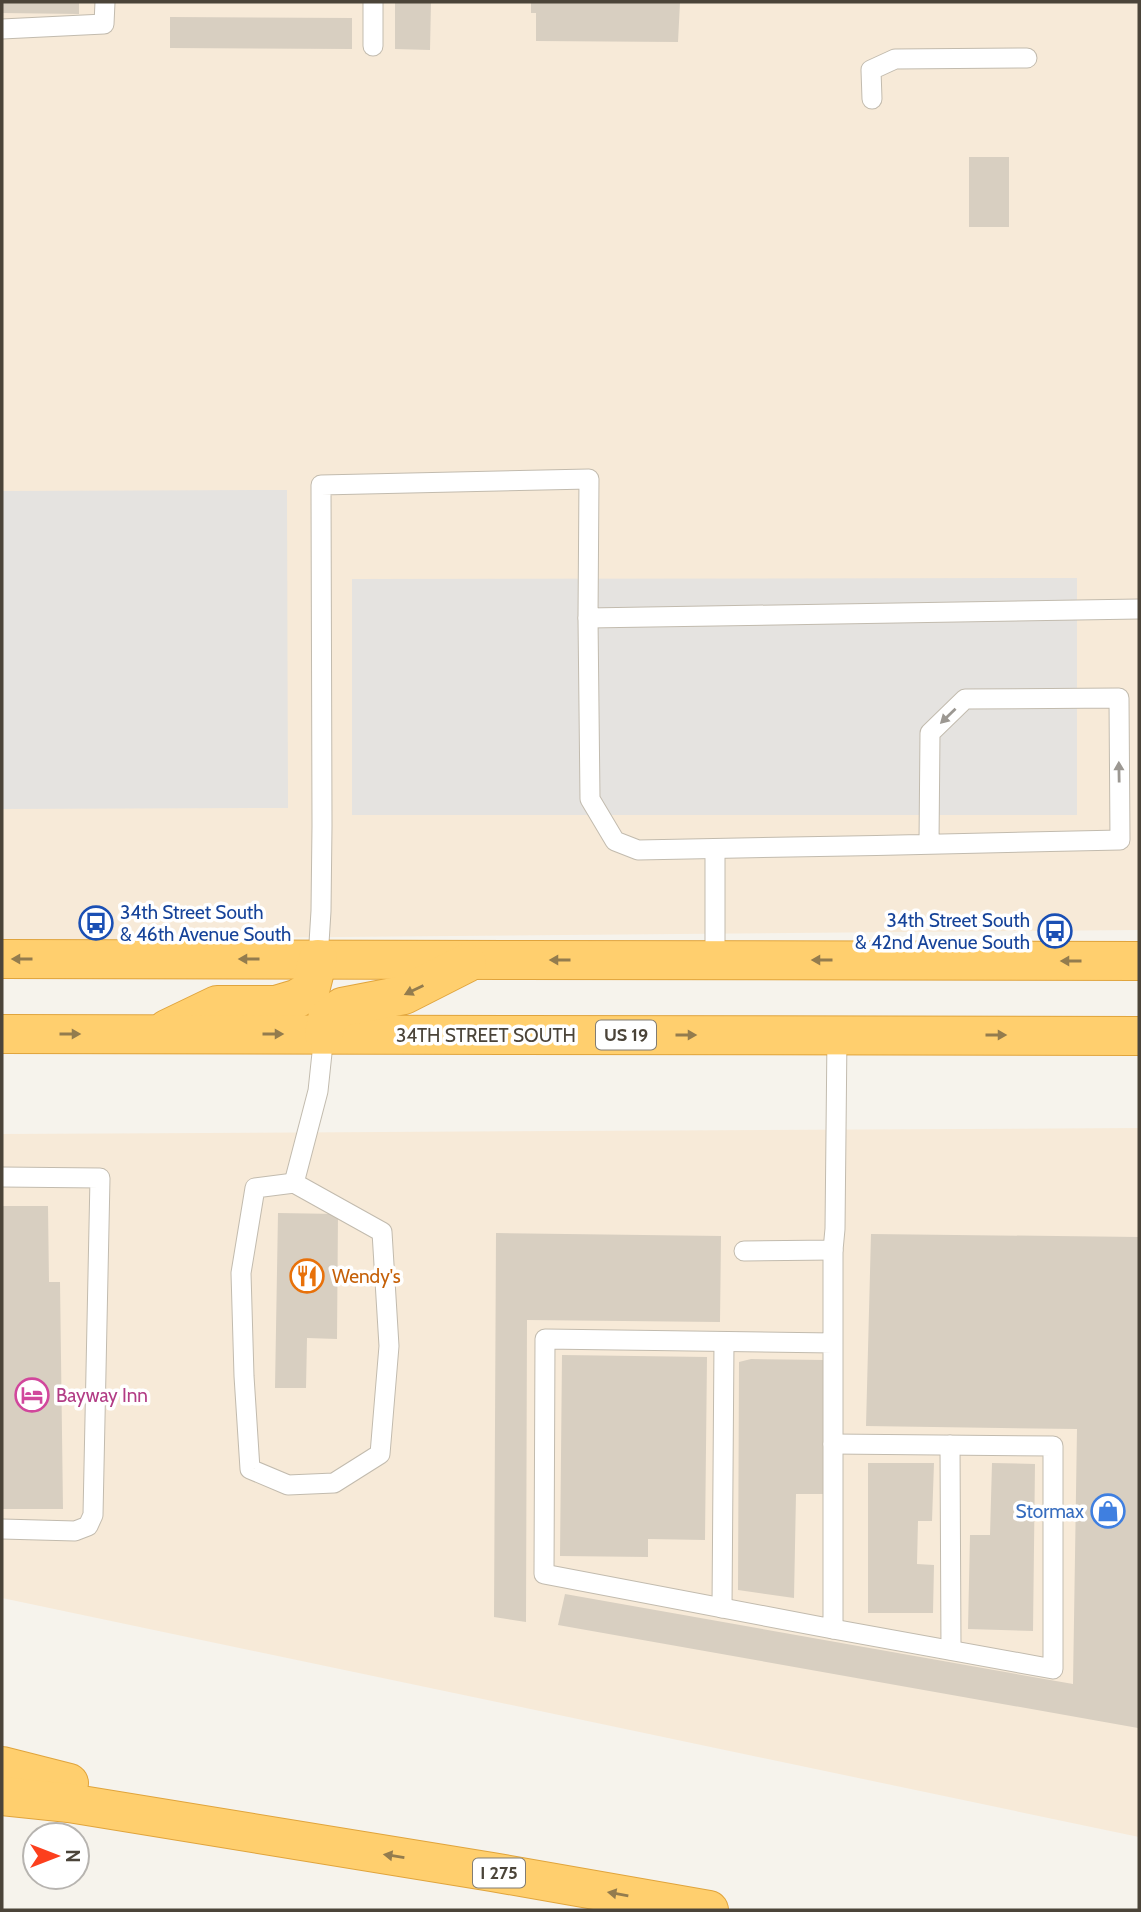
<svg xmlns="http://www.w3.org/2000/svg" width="1141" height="1912" font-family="Cabin,sans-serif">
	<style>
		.commercial { fill: #f7ead8 }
		.parking { fill: #e5e3e0 }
		.building { fill: #d8cfc1 }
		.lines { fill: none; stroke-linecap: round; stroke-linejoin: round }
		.lane-casing { stroke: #c2bbae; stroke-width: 21 }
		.highway-casing { stroke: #e0a43c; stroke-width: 40 }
		.lane { stroke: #fff; stroke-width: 19 }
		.highway { stroke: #ffcf6e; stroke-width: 38 }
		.oneway { fill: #9c9892 }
		.oneway2 { fill: #937c4e }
		.labels { text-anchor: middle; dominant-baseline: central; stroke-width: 7; stroke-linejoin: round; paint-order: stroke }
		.shield { fill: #fff; stroke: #817c74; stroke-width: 2 }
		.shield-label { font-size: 18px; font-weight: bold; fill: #4b4439 }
		.transit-label { font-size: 19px; fill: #164399; stroke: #fff; text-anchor: start }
		.street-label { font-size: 19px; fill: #4b4439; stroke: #fff }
		.food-label { font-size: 19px; fill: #c56008; stroke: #fff; text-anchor: start }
		.hotel-label { font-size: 19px; fill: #b23c85; stroke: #fff; text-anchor: start }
		.shop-label { font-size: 19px; fill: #366cbe; stroke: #fff; text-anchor: end }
	</style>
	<rect width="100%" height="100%" fill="#f6f3ec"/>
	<g class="commercial">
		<polygon points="2,2 1139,2 1139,930 2,940"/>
		<polygon points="1139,1128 1139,1837 2,1598 2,1134"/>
	</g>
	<g class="parking">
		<polygon points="287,490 288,808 2,809 2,491"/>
		<polygon points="1077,578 1077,815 352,815 352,579"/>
	</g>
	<g class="building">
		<polygon points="2,2 79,2 79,14 2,13"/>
		<polygon points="395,2 431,2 430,50 395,49"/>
		<polygon points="531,2 680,2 678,42 536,41 536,13 531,13"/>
		<polygon points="170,17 352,18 352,49 170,48"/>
		<rect x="969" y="157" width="40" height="70"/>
		<polygon points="2,1206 48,1206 49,1282 60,1282 63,1509 2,1509"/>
		<polygon points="278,1213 338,1214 337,1339 307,1338 306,1388 275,1388"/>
		<polygon points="496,1233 721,1236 720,1322 527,1320 526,1622 494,1617"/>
		<polygon points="871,1234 1139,1237 1138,1728 558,1625 565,1594 1073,1684 1077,1429 866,1426"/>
		<polygon points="562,1355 707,1357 705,1540 648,1539 648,1557 560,1556"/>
		<polygon points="751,1359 826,1360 824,1494 796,1494 794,1598 738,1590 739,1362"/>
		<polygon points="868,1463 934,1463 932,1521 918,1521 917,1564 934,1565 933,1613 868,1613"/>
		<polygon points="992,1463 1035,1464 1033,1631 968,1629 970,1535 990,1535"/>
	</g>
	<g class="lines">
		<defs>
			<g id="lane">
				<polyline points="373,2 373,46"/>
				<polyline points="2,29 104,24 105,2"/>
				<polyline points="872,99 871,70 895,59 1027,58"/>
				<path d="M588,618L590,799L615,841L638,850C799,847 959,844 1120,840L1119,698L965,699L930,733L929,844"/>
				<polyline points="318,959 321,911 322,826 321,485 589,479 588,618 1139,609"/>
				<polyline points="715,960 715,849"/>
				<polyline points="2,1177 100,1178 93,1515 88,1526 75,1531 2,1529"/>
				<polygon points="294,1183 382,1232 389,1346 380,1454 334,1483 288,1485 250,1469 244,1376 241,1273 255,1188"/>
				<polyline points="294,1183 318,1091 324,1034"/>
				<polyline points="744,1251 833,1250 835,1229 837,1035"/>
				<polyline points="833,1343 545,1339 544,1574 833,1629 833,1250"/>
				<polyline points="833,1444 1053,1446 1053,1669 833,1629"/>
				<polyline points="950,1445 951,1650"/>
				<polyline points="722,1608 724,1342"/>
			</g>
			<g id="highway">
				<polyline points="2,959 1139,961"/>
				<polyline points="167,1029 217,1005 276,1005 296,999 310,991 318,959"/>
				<polyline points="2,1034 1139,1036"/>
				<polyline points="324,1034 327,1019 342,1007 404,995 467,963"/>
				<polyline points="2,1766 69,1783"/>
				<polyline points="2,1796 69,1803 492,1872 709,1910"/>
			</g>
		</defs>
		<use href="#lane" class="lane-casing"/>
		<use href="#highway" class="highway-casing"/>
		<use href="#lane" class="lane"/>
		<use href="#highway" class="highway"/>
	</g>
	<defs><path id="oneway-solid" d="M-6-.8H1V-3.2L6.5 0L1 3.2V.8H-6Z" transform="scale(1.75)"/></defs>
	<g class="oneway">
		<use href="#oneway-solid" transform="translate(948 716) rotate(136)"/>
		<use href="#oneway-solid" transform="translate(1119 772) rotate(-91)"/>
	</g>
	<g class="oneway2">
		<use href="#oneway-solid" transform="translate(22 959) rotate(-180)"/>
		<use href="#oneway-solid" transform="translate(249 959) rotate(-180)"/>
		<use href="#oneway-solid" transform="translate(560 960) rotate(-180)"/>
		<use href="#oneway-solid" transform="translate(822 960) rotate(180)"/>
		<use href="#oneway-solid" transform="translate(1071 961) rotate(-180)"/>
		<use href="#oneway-solid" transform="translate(414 990) rotate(154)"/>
		<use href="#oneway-solid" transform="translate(70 1034)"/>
		<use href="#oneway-solid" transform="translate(273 1034)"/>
		<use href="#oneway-solid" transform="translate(686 1035)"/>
		<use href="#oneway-solid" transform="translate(996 1035)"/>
		<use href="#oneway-solid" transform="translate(394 1856) rotate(-171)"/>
		<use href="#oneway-solid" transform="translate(618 1894) rotate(-170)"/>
	</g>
	<defs>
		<symbol id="bus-ring" viewBox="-11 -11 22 22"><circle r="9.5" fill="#fff" stroke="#1a4fb4" stroke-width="1.5"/><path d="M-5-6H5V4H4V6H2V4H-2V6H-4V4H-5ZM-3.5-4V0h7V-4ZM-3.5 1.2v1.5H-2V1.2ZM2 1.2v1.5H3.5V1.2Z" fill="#1a4fb4"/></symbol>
		<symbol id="restaurant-ring" viewBox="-11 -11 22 22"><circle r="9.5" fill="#fff" stroke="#e8710a" stroke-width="1.5"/><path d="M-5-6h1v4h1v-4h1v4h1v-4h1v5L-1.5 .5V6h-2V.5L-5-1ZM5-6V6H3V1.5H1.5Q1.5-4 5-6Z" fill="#e8710a"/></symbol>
		<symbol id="hotel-ring" viewBox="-11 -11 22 22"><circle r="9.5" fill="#fff" stroke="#d1479c" stroke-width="1.5"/><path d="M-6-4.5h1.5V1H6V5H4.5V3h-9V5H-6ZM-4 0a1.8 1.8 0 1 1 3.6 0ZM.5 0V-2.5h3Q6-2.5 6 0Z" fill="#d1479c"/></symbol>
		<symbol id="shop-ring" viewBox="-11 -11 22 22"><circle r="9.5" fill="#fff" stroke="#3f7fe0" stroke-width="1.5"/><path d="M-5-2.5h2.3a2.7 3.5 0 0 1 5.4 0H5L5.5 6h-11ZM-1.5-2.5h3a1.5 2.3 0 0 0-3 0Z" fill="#3f7fe0"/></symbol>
	</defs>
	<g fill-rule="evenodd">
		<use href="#bus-ring" x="77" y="904" width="38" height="38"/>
		<use href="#bus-ring" x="1036" y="912" width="38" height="38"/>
		<use href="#restaurant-ring" x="288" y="1257" width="38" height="38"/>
		<use href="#hotel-ring" x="13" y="1376" width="38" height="38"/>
		<use href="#shop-ring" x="1089" y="1492" width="38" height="38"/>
	</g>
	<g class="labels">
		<g class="shield">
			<rect x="596" y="1020.5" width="60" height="29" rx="5"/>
			<rect x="473" y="1858.5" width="52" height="29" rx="5"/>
		</g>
		<g class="shield-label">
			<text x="626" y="1035">US 19</text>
			<text x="499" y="1873">I 275</text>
		</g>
		<g class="transit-label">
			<text x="120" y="912">34th Street South<tspan x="120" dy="22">&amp; 46th Avenue South</tspan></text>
			<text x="1030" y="920" text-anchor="end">34th Street South<tspan x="1030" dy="22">&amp; 42nd Avenue South</tspan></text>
		</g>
		<g class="street-label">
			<text x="486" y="1035">34TH STREET SOUTH</text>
		</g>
		<g class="food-label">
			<text x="332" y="1276">Wendy's</text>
		</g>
		<g class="hotel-label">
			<text x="56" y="1395">Bayway Inn</text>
		</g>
		<g class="shop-label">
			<text x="1084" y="1511">Stormax</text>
		</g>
	</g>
	<rect width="1141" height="1912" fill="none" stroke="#4b4439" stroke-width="7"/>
	<g transform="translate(56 1856) rotate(90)"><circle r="33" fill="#ffffff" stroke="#b7b4b0" stroke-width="2"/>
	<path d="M0-5L12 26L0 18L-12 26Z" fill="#fc3f1d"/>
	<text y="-10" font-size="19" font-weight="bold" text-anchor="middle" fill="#4b4439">N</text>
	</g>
</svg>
